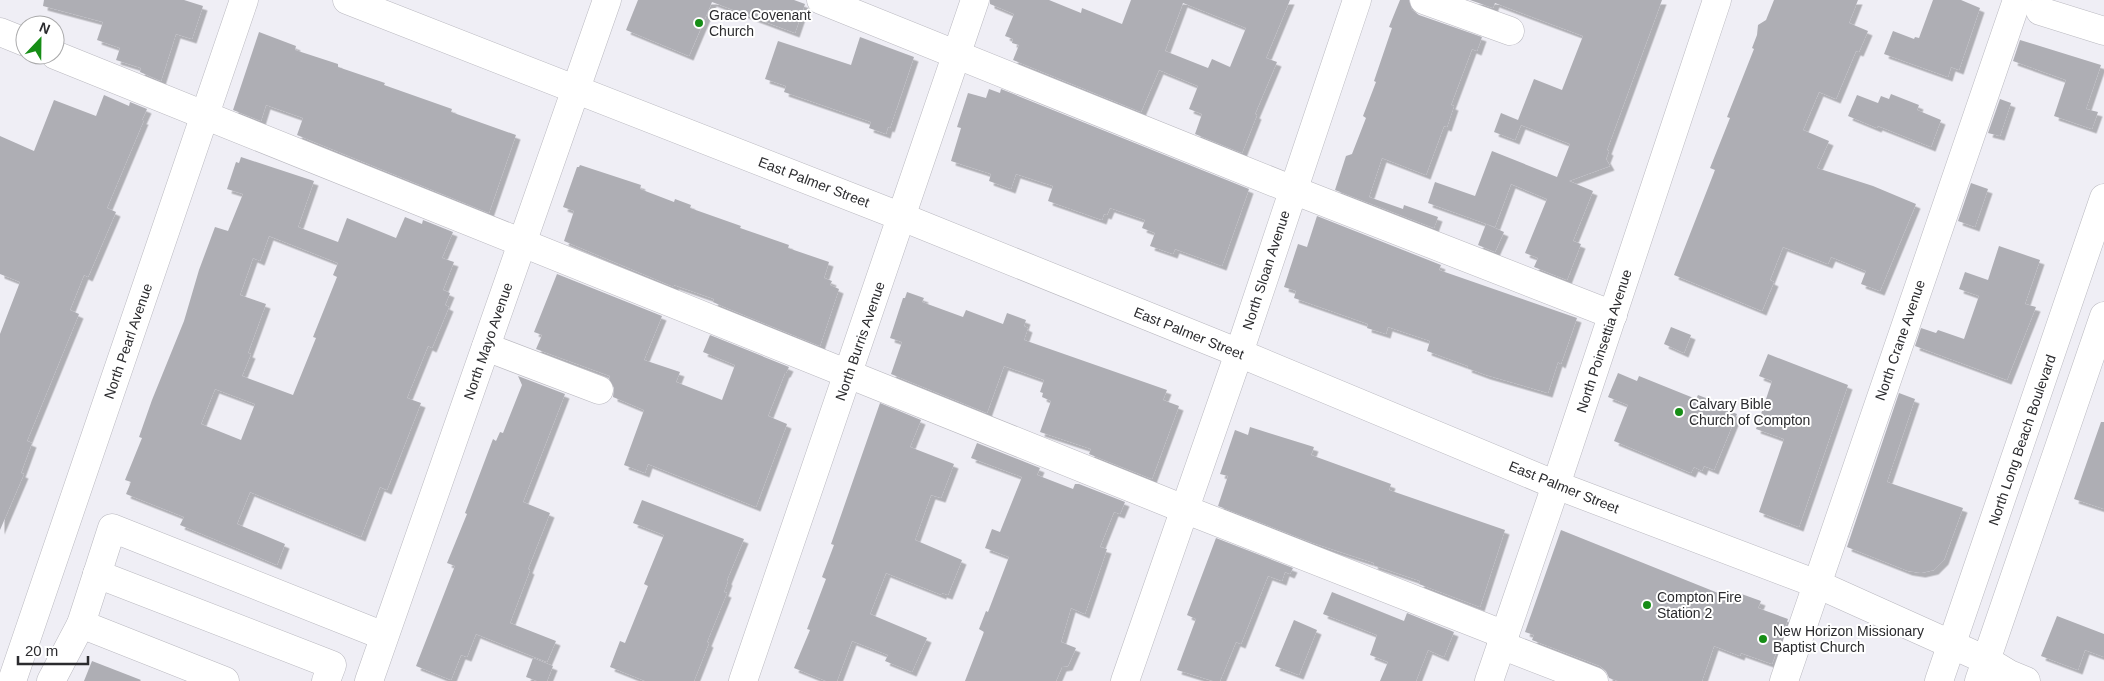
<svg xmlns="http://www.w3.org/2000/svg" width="2104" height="681" font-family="Arial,sans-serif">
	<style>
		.building { fill: #aeaeb4; fill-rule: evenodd; filter: url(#shadow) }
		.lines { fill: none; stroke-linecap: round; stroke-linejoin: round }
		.minor-casing { stroke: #b9b8bf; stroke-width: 29 }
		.major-casing { stroke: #b9b8bf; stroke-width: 29 }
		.minor { stroke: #fff; stroke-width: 28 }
		.major { stroke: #fff; stroke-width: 28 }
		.poi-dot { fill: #168d16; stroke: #fff; stroke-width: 2 }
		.labels { text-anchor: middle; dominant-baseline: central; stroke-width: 4; stroke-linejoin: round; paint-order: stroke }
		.poi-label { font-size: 14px; fill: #2b2b2e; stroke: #fff; text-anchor: start }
		.street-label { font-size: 14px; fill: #2b2b2e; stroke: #fff }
	</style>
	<defs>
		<filter id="shadow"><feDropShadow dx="4.5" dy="4.5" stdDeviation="0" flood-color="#0004"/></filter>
	</defs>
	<rect width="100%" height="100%" fill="#efeef5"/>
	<g class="building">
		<polygon points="44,0 184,0 203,6 192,39 176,34 161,81 140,72 141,68 116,60 120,48 97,40 103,22 43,6"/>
		<polygon points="638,0 794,0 805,4 795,33 712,2 689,56 626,30"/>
		<path d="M990,0H1049L1081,13L1082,8L1122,24L1131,0H1290L1266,58L1277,62L1255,114L1257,115L1242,153L1195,134L1202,114L1189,109L1198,86L1159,70L1141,112L1013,60L1019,45L1012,43L1013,39L1005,36L1014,14L990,4ZM1183,3L1246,28L1230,67L1212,59L1208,68L1165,51Z"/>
		<polygon points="1400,0 1409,0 1412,10 1419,15 1482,37 1477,51 1472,49 1451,105 1454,106 1447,127 1444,126 1426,175 1382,158 1369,197 1403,209 1404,205 1438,217 1434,228 1335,190 1346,156 1352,154 1366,118 1363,116 1376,82 1374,81 1392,28 1389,27"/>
		<polygon points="1470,0 1662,0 1607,150 1609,151 1606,159 1610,166 1569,181 1593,191 1573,241 1581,244 1567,280 1534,267 1538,258 1525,253 1547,199 1511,184 1495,227 1428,203 1435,182 1475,196 1492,151 1557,177 1570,144 1521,125 1515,140 1494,132 1501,113 1518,120 1534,79 1562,90 1583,36 1495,3 1493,8"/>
		<polygon points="1774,0 1858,0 1849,23 1868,31 1859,52 1856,51 1836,99 1819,92 1803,130 1829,141 1817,168 1873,186 1916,204 1880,291 1861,284 1866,271 1831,257 1828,264 1783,247 1770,280 1774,282 1762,311 1674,275 1715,170 1710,168 1730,118 1727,117 1754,49 1752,48 1757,35 1758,25 1766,20"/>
		<polygon points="1933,0 1961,0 1980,8 1959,70 1951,67 1948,77 1884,54 1893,31 1914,39 1915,37 1919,38"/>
		<polygon points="259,32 296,46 295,50 338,64 338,67 385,83 384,85 452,109 451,112 516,135 489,213 297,135 303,118 266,105 261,121 233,110"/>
		<polygon points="860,37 914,57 890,128 888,127 886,134 869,128 871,122 784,92 786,86 765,79 778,41 851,65"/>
		<polygon points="2020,40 2101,65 2086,109 2098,112 2092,129 2054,116 2066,80 2013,61"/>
		<polygon points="989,89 1000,93 1001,89 1249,189 1222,266 1175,249 1173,254 1150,246 1155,233 1142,228 1145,220 1110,208 1107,215 1104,214 1102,220 1048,201 1053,186 1016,174 1011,189 989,181 991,174 951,161 961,128 957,127 968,93 986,98"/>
		<polygon points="1891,94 1919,105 1917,110 1941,120 1931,147 1878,126 1877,128 1848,116 1857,95 1878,103 1881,96 1889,99"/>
		<polygon points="104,95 129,106 130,102 147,109 142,120 144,120 107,208 116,212 89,275 88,277 84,275 70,310 79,314 27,441 32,443 21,473 24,474 0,530 0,334 20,282 0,274 0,136 34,151 54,100 96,116"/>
		<polygon points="2000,99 2011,103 2000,136 1988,133"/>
		<path d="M241,157L314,181L298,227L338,242L347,218L396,238L405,217L422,224L423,220L453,232L442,258L454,262L443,290L450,293L445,305L449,307L432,348L428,346L407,398L421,403L387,490L380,487L361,537L250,492L237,524L285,544L277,565L180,525L184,517L126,494L131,482L125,480L142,438L139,437L152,400L184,321L199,270L215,227L228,231L243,194L227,189L236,162L239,163ZM269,236L338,263L333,275L337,277L313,337L316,338L293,395L242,376L251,354L248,353L266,304L240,295L253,258L260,261ZM215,389L255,404L241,440L201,424Z"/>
		<polygon points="580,165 641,185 640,189 674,202 675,199 691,205 690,208 741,226 740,228 789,245 788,248 829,262 824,278 832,281 830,285 839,289 820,346 722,306 713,302 714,299 674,285 674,287 564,241 574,211 563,207 577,167 579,167"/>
		<polygon points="1971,183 1988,189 1975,227 1958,221"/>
		<polygon points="1317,216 1441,265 1439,270 1577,318 1561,364 1558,362 1548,393 1486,375 1467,368 1468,366 1427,351 1430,341 1388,327 1386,334 1367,328 1368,324 1294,298 1296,291 1284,287 1298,244 1307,247"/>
		<polygon points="1486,224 1504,232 1495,252 1478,245"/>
		<polygon points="1999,246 2040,260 2025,304 2036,307 2007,380 1915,346 1921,328 1936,333 1938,330 1964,339 1979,296 1959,289 1965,272 1988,280"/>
		<polygon points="557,274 662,316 644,360 680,372 676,382 722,400 735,365 703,352 710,335 789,367 786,373 785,373 768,416 787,424 756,507 648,464 645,473 624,465 644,410 613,397 614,388 609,379 610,376 536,349 542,335 534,332"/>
		<polygon points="907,292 924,298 922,302 963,317 966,310 1003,324 1007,313 1026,320 1024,326 1028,328 1024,340 1167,390 1163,400 1179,406 1152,479 1089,454 1091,449 1040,432 1051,401 1042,397 1043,393 1040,392 1044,380 1004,366 987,413 891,374 902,342 890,338 903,298 905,298"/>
		<polygon points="1671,327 1691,335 1684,353 1664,344"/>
		<polygon points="1768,354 1848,385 1799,527 1759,512 1784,439 1756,429 1772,381 1759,376"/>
		<polygon points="1618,373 1637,381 1639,376 1696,399 1698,395 1719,403 1718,407 1737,414 1714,470 1704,466 1702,471 1694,467 1691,473 1614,441 1628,405 1608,397"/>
		<polygon points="518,376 565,394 523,502 550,513 528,569 530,570 510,623 556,641 547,662 476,634 467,657 461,655 451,680 416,666 455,566 447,563 467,514 465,513 493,439 496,441 500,432 503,433 522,385"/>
		<polygon points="1899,393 1915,399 1887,482 1963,508 1944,560 1934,570 1921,573 1908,571 1847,547"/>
		<polygon points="880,403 921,420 910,447 954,464 941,498 931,495 915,540 962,560 948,595 942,593 942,595 886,573 870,614 927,638 912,672 885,661 888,655 852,641 837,681 826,681 794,668 810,630 807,629 826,579 822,577 834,545 831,544"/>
		<polygon points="2101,422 2104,422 2104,509 2074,499"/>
		<polygon points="1250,427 1314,447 1311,455 1391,484 1389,490 1505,530 1480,607 1419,584 1420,581 1373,565 1374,563 1313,543 1218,506 1228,476 1220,474 1235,430 1248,435"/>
		<polygon points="977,443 1040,468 1037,475 1073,489 1075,484 1079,484 1125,502 1120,514 1114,512 1100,547 1107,549 1085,614 1071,608 1061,642 1076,648 1068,666 1062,667 1056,681 965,681 984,632 979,629 986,611 988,612 1009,557 985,548 992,529 1000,532 1022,477 971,458"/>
		<polygon points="642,500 744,539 727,580 728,581 724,592 727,593 707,642 709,643 694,681 645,681 610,667 620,641 625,643 648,586 644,584 664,535 633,523"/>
		<polygon points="1561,530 1733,599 1736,592 1761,601 1758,608 1788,619 1772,664 1741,653 1740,656 1714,646 1702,681 1618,681 1609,678 1606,671 1600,666 1532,640 1534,635 1525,632"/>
		<polygon points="1216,538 1293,568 1290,574 1285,572 1282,581 1268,576 1241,644 1236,642 1220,681 1213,681 1177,670 1196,619 1187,615"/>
		<polygon points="1332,592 1404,621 1407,613 1454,632 1444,657 1428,650 1416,681 1380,681 1388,662 1370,655 1377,635 1323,614"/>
		<polygon points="2057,616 2104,634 2104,657 2085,650 2078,670 2041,656"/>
		<polygon points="1294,620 1317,630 1299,675 1275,666"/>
		<polygon points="533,658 553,666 547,681 537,681 526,677"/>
		<polygon points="92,661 141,680 140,681 84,681"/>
	</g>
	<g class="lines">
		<defs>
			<g id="minor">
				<polyline points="821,0 1293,190 1613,315"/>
				<polyline points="1424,0 1510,31"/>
				<polyline points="2040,11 2104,31"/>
				<polyline points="0,32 25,42"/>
				<polyline points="55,55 1184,509 1505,635"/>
				<polyline points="486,347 599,390"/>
				<polyline points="97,574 332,665 326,681"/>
				<polyline points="81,624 225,681"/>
				<polyline points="1501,645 1594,681"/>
				<polyline points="1986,660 2009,674 2026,681"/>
				<polyline points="12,681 244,0"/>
				<polyline points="51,681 81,624 112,528 384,636"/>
				<polyline points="369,681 607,0"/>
				<polyline points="743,681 975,0"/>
				<polyline points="1125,681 1239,353 1357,0"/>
				<polyline points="1489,681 1556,485 1717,0"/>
				<polyline points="1784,681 2017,0"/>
			</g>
			<g id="major">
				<polyline points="347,0 902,217 1239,353 1556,485 1817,584 1986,660"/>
				<polyline points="1939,681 2104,198"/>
				<polyline points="1979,681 2104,316"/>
			</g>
		</defs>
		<use href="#minor" class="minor-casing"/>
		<use href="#major" class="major-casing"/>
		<use href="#minor" class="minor"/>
		<use href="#major" class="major"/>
	</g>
	<g class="poi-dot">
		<circle cx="699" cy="23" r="5"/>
		<circle cx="1679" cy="412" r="5"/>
		<circle cx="1647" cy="605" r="5"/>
		<circle cx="1763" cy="639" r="5"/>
	</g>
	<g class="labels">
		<g class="poi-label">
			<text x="709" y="15">Grace Covenant<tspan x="709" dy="16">Church</tspan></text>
			<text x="1689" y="404">Calvary Bible<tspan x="1689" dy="16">Church of Compton</tspan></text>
			<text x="1657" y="597">Compton Fire<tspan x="1657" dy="16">Station 2</tspan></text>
			<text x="1773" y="631">New Horizon Missionary<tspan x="1773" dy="16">Baptist Church</tspan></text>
		</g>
		<g class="street-label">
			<text transform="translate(814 182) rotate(21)">East Palmer Street</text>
			<text transform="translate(1266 270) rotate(-72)">North Sloan Avenue</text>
			<text transform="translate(1189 333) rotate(22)">East Palmer Street</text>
			<text transform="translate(1900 340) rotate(-71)">North Crane Avenue</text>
			<text transform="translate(128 341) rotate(-71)">North Pearl Avenue</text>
			<text transform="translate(488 341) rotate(-71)">North Mayo Avenue</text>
			<text transform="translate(860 341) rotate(-71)">North Burris Avenue</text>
			<text transform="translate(1604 341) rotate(-72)">North Poinsettia Avenue</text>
			<text transform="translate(2022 440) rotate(-71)">North Long Beach Boulevard</text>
			<text transform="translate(1564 487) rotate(22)">East Palmer Street</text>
		</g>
	</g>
	<g transform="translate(40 40) rotate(22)"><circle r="24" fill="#ffffff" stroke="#aaaaab"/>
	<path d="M0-4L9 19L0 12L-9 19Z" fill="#168d16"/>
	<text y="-8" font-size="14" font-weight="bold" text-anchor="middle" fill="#2b2b2e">N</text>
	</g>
	<path d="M18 656v8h70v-8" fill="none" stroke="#2b2b2e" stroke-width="2.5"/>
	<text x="25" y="656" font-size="15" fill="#2b2b2e" stroke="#ffffff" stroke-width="4" paint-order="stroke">20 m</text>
</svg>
